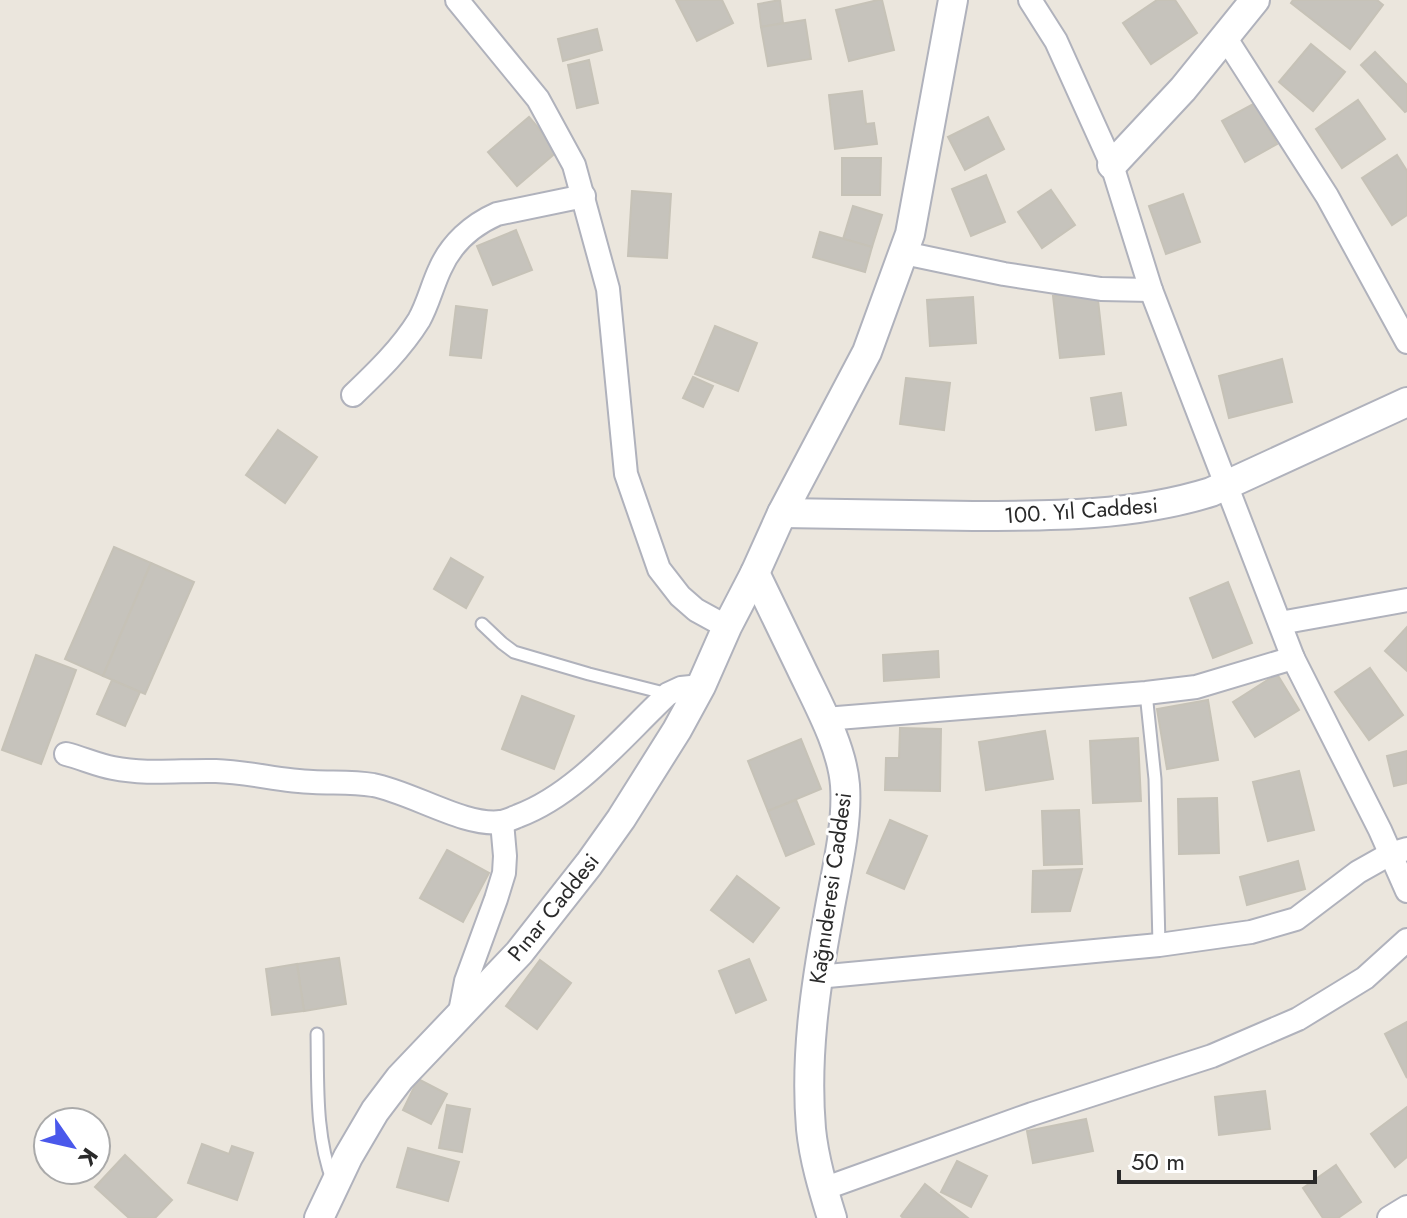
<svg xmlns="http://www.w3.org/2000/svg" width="1407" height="1218" font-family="Jost,sans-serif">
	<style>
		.building { fill: #c6c3bc; stroke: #c6c2b7; stroke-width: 2 }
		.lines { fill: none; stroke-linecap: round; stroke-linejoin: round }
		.service-casing { stroke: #b0b2bc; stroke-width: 15 }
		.minor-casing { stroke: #b0b2bc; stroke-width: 26 }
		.tertiary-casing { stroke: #b0b2bc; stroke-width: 32 }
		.service { stroke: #fff; stroke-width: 11 }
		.minor { stroke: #fff; stroke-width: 22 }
		.tertiary { stroke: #fff; stroke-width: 28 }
		.labels { text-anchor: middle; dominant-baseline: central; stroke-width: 6; stroke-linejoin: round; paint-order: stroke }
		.street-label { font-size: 22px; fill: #2a2a2a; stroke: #fff }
	</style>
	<rect width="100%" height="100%" fill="#ebe6dd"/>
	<g class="building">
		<polygon points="676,0 722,0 733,23 697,41"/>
		<polygon points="780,0 783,23 761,27 758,4"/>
		<polygon points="878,0 882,0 894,50 849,61 836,10"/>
		<polygon points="1157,0 1175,0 1197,33 1151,64 1123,23"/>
		<polygon points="1293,0 1377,0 1383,5 1350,49 1291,3"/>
		<polygon points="805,20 811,59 768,66 761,27"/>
		<polygon points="597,29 602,50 563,61 558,39"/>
		<polygon points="1311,44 1345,72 1313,111 1279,82"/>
		<polygon points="1375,52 1407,85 1407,111 1405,112 1361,65"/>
		<polygon points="589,60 598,103 577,108 568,65"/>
		<polygon points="862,91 866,124 874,123 877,144 835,149 829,95"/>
		<polygon points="1358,100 1385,139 1342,168 1316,129"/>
		<polygon points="1255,103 1277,144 1245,162 1222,121"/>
		<polygon points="529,117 558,151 517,186 488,152"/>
		<polygon points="988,117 1004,149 965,170 948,137"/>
		<polygon points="1397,155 1407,171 1407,215 1392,225 1362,178"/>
		<polygon points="842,158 881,158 880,195 842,195"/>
		<polygon points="986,175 1005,222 971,236 952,189"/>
		<polygon points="1051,190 1075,225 1042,248 1018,212"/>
		<polygon points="632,191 671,194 667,258 628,256"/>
		<polygon points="1183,194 1200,242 1166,254 1149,206"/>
		<polygon points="853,206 882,215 872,247 843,239"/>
		<polygon points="516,230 532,270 493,285 477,246"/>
		<polygon points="820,232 872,247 865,272 813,257"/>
		<polygon points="1097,291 1104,354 1060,358 1053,296"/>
		<polygon points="973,297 976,343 930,346 927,300"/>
		<polygon points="456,306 487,310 481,358 450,355"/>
		<polygon points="715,326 757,343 738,391 695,374"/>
		<polygon points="1282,359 1292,402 1229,418 1219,376"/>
		<polygon points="693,377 713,386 703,407 683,398"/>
		<polygon points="906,378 950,383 944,430 900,424"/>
		<polygon points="1121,393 1126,425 1096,430 1091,398"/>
		<polygon points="278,430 317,457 285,503 246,475"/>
		<polygon points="114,547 151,563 103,676 65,659"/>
		<polygon points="451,558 483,577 466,608 434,589"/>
		<polygon points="151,563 194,582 145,694 103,676"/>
		<polygon points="1228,582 1252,643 1213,658 1190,598"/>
		<polygon points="1407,627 1407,671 1385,651"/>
		<polygon points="938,651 939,677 884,681 883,655"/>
		<polygon points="36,655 76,670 41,764 2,750"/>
		<polygon points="1370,668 1403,715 1369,740 1335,692"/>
		<polygon points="1277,674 1299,710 1255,737 1233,702"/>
		<polygon points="112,680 140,692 125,726 97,714"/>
		<polygon points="522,696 574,716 554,769 502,749"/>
		<polygon points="1208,700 1218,760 1167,769 1157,709"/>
		<polygon points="900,728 941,729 940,791 885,790 886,758 899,758"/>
		<polygon points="1045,731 1053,779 986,790 979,742"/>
		<polygon points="1138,738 1141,801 1093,803 1090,741"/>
		<polygon points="801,739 821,789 768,811 748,761"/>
		<polygon points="1407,751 1407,783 1394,786 1387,756"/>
		<polygon points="1299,771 1314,830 1268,841 1253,782"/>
		<polygon points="1217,798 1219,853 1179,854 1178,799"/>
		<polygon points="796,800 814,844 786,856 768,811"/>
		<polygon points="1079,810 1082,864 1044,865 1042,811"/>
		<polygon points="890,820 927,836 904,889 867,873"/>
		<polygon points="447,850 489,873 463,922 420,898"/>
		<polygon points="1298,861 1305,889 1247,905 1240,877"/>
		<polygon points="1082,869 1070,911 1032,912 1033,871"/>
		<polygon points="737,876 779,908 753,942 711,910"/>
		<polygon points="339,958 346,1004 304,1011 297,964"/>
		<polygon points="749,959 766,1000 736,1013 719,971"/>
		<polygon points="540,960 571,983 537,1029 506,1006"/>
		<polygon points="297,964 304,1011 272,1015 266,969"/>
		<polygon points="1407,1022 1407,1078 1385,1034"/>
		<polygon points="418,1079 447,1094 431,1124 403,1110"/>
		<polygon points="1265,1091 1270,1129 1219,1135 1215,1097"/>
		<polygon points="447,1105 470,1109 462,1152 439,1148"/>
		<polygon points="1407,1107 1407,1157 1395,1167 1371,1134"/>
		<polygon points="1086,1119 1093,1151 1033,1163 1027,1131"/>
		<polygon points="202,1144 229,1154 232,1146 253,1153 237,1200 188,1183"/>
		<polygon points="408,1148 459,1162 448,1201 397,1187"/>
		<polygon points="125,1155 172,1200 155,1218 129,1218 95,1187"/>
		<polygon points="957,1161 987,1176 971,1207 941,1192"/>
		<polygon points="1336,1165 1361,1202 1338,1218 1323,1218 1303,1188"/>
		<polygon points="925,1184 968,1218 903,1218 901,1216"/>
	</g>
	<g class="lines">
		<defs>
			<g id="service">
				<polyline points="482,624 502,643 514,652 589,674 668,694"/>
				<polyline points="1146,693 1155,779 1159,945"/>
				<path d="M317,1034C318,1083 315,1135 333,1182"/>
			</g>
			<g id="minor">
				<polyline points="457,0 538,99 574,165 608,289 626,474 659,569 680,596 696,610 727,627"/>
				<polyline points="1030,0 1056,41 1112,165 1151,290 1293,658 1380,830 1407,891"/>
				<polyline points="1225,37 1327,196 1407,342"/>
				<polyline points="904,253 1004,274 1101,289 1151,290"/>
				<path d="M353,395C377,372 401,349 419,320C428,304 432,286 440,269C451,244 472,225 497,214L584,196"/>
				<polyline points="1280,623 1407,600"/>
				<polyline points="825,719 1146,693 1196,687 1293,658"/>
				<path d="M66,754C82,758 97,765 113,768C147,775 182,770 216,771C249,772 281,781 313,782C334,783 353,782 373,785C411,792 465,827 501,822C507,821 513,818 518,816C577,794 623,736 668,694L681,688L701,686"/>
				<polyline points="817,977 1159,945 1251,932 1296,919 1358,872 1390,854 1407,849"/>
				<polyline points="459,1017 466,981 496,899 504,873 505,856 502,822"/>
				<polyline points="823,1189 1032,1114 1212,1056 1298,1019 1365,978 1407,940"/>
				<polyline points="1389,1218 1407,1207"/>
			</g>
			<g id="tertiary">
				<polyline points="1112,165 1183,89 1255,0"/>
				<path d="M782,513C846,514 909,515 973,516C1053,516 1134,516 1211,492L1407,402"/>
				<path d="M755,573C770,604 785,635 800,666C817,702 842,746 845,785C848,827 835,876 828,918C815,988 805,1058 811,1129C814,1159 823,1189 832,1218"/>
				<polyline points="319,1218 348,1157 375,1111 400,1078 519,953 589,864 621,819 677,730 701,686 727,627 755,573 782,513 867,352 910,234 953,0"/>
			</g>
		</defs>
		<use href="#service" class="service-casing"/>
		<use href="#minor" class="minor-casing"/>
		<use href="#tertiary" class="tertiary-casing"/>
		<use href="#service" class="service"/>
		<use href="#minor" class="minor"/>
		<use href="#tertiary" class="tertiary"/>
	</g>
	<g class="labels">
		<g class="street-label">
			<text transform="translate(1081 510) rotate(-4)">100. Yıl Caddesi</text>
			<text transform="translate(830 888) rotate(-82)">Kağnıderesi Caddesi</text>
			<text transform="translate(553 907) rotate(-51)">Pınar Caddesi</text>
		</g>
	</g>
	<g transform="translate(72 1146) rotate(124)"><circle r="38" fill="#ffffff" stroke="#aaaaaa" stroke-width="2"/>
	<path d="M0-6L14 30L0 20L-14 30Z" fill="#4a58eb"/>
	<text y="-12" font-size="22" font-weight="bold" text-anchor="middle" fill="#2a2a2a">K</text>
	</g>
	<path d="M1119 1170v12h196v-12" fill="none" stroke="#2a2a2a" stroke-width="4"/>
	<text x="1131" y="1170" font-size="24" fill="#2a2a2a" stroke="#ffffff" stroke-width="6" paint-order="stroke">50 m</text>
</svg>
